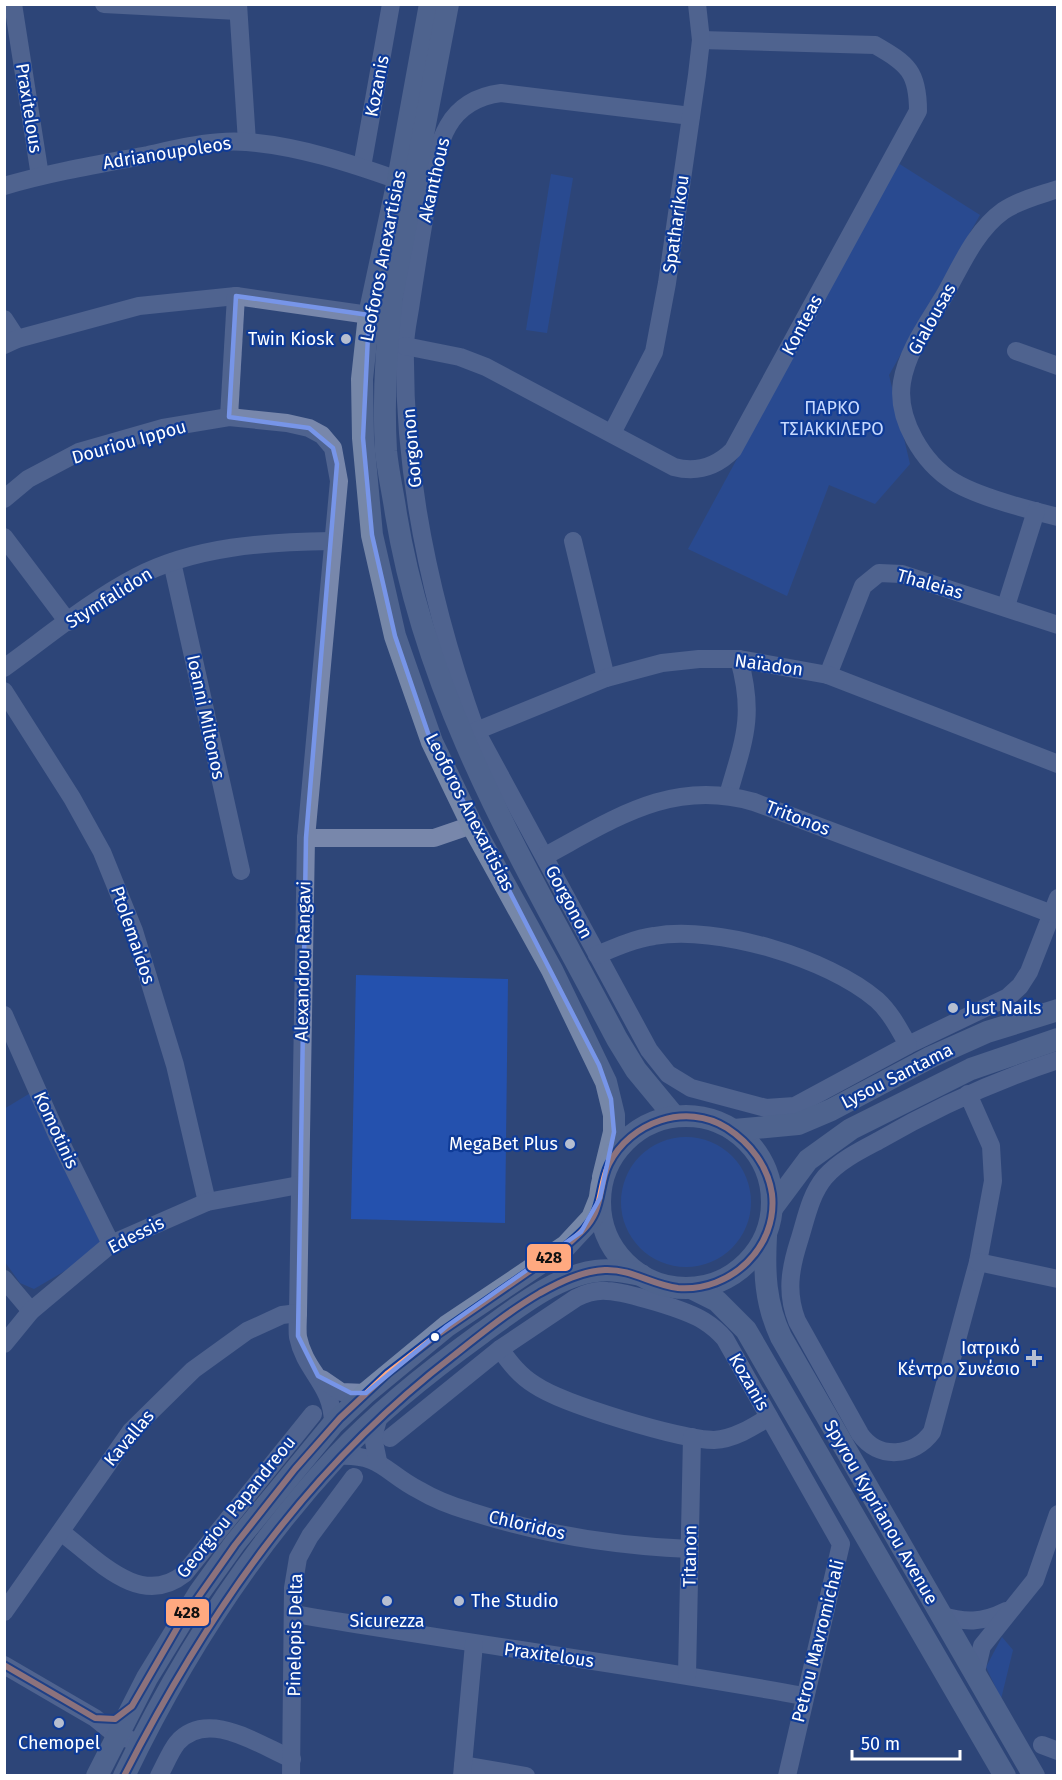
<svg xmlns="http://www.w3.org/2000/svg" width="1062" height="1780" font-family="'Fira Sans',sans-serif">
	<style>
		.green { fill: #2451ae }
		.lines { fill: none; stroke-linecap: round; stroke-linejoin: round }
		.minor { stroke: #7887ab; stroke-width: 18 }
		.major { stroke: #7687a8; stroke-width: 22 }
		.bus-1-casing { stroke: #0f3b97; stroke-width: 10 }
		.bus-1 { stroke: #ffa980; stroke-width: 6 }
		.marked { fill: none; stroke: #7795e8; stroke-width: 4.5; stroke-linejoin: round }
		.poi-dot { fill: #b6bed0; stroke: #0f3b97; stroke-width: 2 }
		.bus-dot { fill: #fff; stroke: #0f3b97; stroke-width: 2 }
		.labels { text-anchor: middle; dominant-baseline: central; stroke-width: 4.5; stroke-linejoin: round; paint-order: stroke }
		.street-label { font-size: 18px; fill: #fff; stroke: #0f3b97 }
		.poi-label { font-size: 18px; fill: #fff; stroke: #0f3b97; text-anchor: end }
		.park-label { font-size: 18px; fill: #c7d9fe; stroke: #0f3b97 }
		.line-badge { stroke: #0f3b97; stroke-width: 2 }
		.pale-badge-label { font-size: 16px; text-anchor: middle; font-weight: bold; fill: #111 }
	</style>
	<rect width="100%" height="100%" fill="#2e4678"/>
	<g class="green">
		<polygon points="898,163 980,215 889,375 910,464 875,504 829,485 787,596 688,549"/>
		<polygon points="551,174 573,178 547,333 526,330"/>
		<polygon points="356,975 508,979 505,1223 351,1219"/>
		<polygon points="37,1089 111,1244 34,1289 20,1283 5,1262 4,1109"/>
		<circle cx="686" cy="1202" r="65"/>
		<polygon points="1002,1637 1013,1650 1001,1699 986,1667"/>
	</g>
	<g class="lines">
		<g class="minor">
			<polyline points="13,4 40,176"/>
			<polyline points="104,4 238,11"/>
			<polyline points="238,4 247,142"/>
			<path d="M691,116L501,93C439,101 437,154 427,203C421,236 416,269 411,302C409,317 405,332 405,347C403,478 432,608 476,731L649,1050L668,1074L691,1088L766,1108L795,1106L908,1045L1008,997L1020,986L1029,972L1058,898"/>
			<polyline points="362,167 391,4"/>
			<path d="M4,186C52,172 100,164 148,155C180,148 215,139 247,142C298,146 350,163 398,180"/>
			<path d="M1058,189C1040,195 1019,200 1003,211C975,231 960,268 944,296C928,323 907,351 902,382C896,419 923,463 954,482C979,497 1029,510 1058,517"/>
			<polyline points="4,319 17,339"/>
			<polyline points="4,345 17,339 139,306 236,296 369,315"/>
			<path d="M405,346L460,357L486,367L674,467C697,473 716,467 733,450L918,111C918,72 908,64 875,45L701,40"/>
			<polyline points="1016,351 1058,366"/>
			<polyline points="229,417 236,296"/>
			<polyline points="612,433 654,352 667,283 697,75 701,40 697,4"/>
			<path d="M4,499L28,479L79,452L163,428L229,417L287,423L309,428L322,435L333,448L339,481L306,838L298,1313C298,1320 297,1329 298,1337C305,1372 333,1384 333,1424"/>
			<polyline points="4,537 68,622"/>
			<polyline points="573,541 606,678"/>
			<polyline points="172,562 241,871"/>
			<polyline points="1006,606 1036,511"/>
			<path d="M4,668C47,637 90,601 136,577C196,546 266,542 332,541"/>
			<polyline points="828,675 863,586 879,573 902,574 1058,625"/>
			<polyline points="4,691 72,798 102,852 134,931 175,1065 207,1202"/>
			<polyline points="476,731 606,678 662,663 699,659 739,659 828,675 1058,764"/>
			<path d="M728,795C744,740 755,716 739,659"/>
			<polyline points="306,838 434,838 472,825"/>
			<path d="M545,856C614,819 672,778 754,802L1052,914"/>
			<path d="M597,955C616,947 634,939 654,936C717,925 828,958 877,1000C891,1013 899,1029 908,1045"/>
			<polyline points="4,1015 58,1137 111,1244"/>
			<path d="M968,1094L991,1146L993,1181L978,1262L932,1432C914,1457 878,1460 860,1434L797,1321C786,1293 790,1269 799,1241C806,1219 810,1195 825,1177C839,1161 859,1151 878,1141C935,1108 994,1081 1058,1060"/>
			<polyline points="978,1262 1058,1279"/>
			<polyline points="4,1279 31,1311"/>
			<polyline points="4,1344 31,1311 111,1244 207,1202 299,1185"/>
			<path d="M500,1349C510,1363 520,1376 535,1385C563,1404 681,1440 714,1440C734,1439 753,1427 769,1417"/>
			<polyline points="322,1379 341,1392 366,1393"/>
			<path d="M390,1438L500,1349L576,1298C586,1293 596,1290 607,1291C627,1292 687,1310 704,1321C712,1326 719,1332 725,1339L841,1544L787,1776"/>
			<path d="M338,1456C382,1454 384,1472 419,1490C434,1499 452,1506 469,1511C540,1534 616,1546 690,1549"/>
			<polyline points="378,1461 373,1437 379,1416"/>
			<path d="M61,1532C97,1559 140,1609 184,1574L313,1414"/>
			<polyline points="4,1612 131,1431 193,1370 247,1331 282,1315 298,1313"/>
			<path d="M294,1614C464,1643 634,1665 804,1696"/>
			<path d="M940,1615C965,1623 982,1623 1006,1611"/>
			<polyline points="4,1665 95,1718 116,1735 140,1743"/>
			<polyline points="687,1675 692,1437"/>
			<polyline points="975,1676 982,1646 1035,1580 1058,1514"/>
			<polyline points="1042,1745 1058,1751"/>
			<polyline points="463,1765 526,1776"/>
			<path d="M159,1776C165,1765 170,1752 177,1743C207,1708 259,1745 292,1759"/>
			<polyline points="291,1776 293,1588 298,1558 310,1536 354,1477"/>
			<polyline points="462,1776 474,1644"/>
		</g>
		<g class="major">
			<polyline points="430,4 398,180 369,315 362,379 363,438 372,535 395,636 432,742 472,825 552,970 606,1082 614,1115 614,1132 603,1177"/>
			<path d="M448,4L392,297C386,349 383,400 386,451C388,472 393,493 396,514C428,709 527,867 617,1039L636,1070L674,1116"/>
			<circle cx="686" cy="1202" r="86"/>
			<polyline points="734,1130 798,1124 831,1110 931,1057 987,1032 1058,1010"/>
			<polyline points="773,1207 808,1160 851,1129 971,1069 1058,1039"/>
			<path d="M766,1236C764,1272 765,1303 781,1337L1034,1776"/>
			<polyline points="691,1288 717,1301 746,1330 1005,1776"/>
			<polyline points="97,1776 147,1678 199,1593 235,1543 333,1424 366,1393 447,1326 566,1246 592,1218 600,1198"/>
			<path d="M124,1776C179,1661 250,1550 337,1456C380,1410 431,1370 482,1333C514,1310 555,1276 596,1271C612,1269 626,1272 641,1275"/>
		</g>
		<defs>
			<path id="bus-1" d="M4,1665L95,1718L115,1719L132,1706L180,1623L235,1545L295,1469L340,1418L388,1373L437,1335L566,1246C577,1236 589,1227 595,1213C602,1197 601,1180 609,1164C630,1122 686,1102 727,1128C750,1143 768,1166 772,1194C778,1247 731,1292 678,1288C652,1285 632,1269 605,1270C582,1271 560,1282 540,1293C509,1311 481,1334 453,1356C306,1469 208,1612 124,1776"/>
		</defs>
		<use href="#bus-1" class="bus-1-casing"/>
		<use href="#bus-1" class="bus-1"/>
	</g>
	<path d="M0 0H1062V1780H0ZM236,296L369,315L363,438L372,535L395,636L428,733L599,1065L611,1099L614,1132L600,1198L581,1232L447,1326L366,1393H351L318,1376L298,1336L306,838L337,464L333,448L309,428L229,417Z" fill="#2e4678" fill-opacity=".55" fill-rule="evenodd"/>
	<path class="marked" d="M236,296L369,315L363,438L372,535L395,636L428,733L599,1065L611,1099L614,1132L600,1198L581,1232L447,1326L366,1393H351L318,1376L298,1336L306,838L337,464L333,448L309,428L229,417Z"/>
	<g class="poi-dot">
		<circle cx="346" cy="339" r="6"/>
		<circle cx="953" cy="1008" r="6"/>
		<circle cx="570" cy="1144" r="6"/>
		<path d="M1031 1349h6v6h6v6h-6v6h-6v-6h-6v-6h6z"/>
		<circle cx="387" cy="1601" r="6"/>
		<circle cx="459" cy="1601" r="6"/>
		<circle cx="59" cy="1723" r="6"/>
	</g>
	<circle class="bus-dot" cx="435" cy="1337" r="5"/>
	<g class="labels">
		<g class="street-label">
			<text transform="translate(377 86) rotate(-79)">Kozanis</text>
			<text transform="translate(29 108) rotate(81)">Praxitelous</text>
			<text transform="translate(167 153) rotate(-9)">Adrianoupoleos</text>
			<text transform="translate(434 180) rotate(-77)">Akanthous</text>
			<text transform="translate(676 224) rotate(-82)">Spatharikou</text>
			<text transform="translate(383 256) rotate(-79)">Leoforos Anexartisias</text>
			<text transform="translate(932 319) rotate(-61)">Gialousas</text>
			<text transform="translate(802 325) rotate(-62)">Konteas</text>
			<text transform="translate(129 442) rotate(-16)">Douriou Ippou</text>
			<text transform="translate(412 448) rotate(-95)">Gorgonon</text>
			<text transform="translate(930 584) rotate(16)">Thaleias</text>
			<text transform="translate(109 598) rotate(-32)">Stymfalidon</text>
			<text transform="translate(769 665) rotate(8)">Naïadon</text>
			<text transform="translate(206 717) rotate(78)">Ioanni Miltonos</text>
			<text transform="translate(470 812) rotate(63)">Leoforos Anexartisias</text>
			<text transform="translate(798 818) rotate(21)">Tritonos</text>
			<text transform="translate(569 902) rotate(62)">Gorgonon</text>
			<text transform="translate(133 935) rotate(71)">Ptolemaidos</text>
			<text transform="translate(303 961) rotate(-89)">Alexandrou Rangavi</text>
			<text transform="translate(897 1076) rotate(-27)">Lysou Santama</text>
			<text transform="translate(56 1130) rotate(65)">Komotinis</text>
			<text transform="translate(136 1235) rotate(-27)">Edessis</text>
			<text transform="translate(749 1382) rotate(60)">Kozanis</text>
			<text transform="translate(129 1438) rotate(-50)">Kavallas</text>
			<text transform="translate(236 1507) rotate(-51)">Georgiou Papandreou</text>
			<text transform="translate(881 1512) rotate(60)">Spyrou Kyprianou Avenue</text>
			<text transform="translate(527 1525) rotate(13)">Chloridos</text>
			<text transform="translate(690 1556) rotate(-89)">Titanon</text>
			<text transform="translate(295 1635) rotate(-89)">Pinelopis Delta</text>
			<text transform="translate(818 1641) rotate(-76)">Petrou Mavromichali</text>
			<text transform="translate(549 1655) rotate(8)">Praxitelous</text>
		</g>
		<g class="poi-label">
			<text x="334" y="339">Twin Kiosk</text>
			<text x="965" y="1008" text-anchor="start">Just Nails</text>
			<text x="558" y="1144">MegaBet Plus</text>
			<text x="1020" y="1348">Ιατρικό<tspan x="1020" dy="21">Κέντρο Συνέσιο</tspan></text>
			<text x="471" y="1601" text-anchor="start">The Studio</text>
			<text x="387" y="1621" text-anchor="middle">Sicurezza</text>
			<text x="59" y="1743" text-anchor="middle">Chemopel</text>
		</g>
		<g class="park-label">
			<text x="832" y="408">ΠΑΡΚΟ<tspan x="832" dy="21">ΤΣΙΑΚΚΙΛΕΡΟ</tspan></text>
		</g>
	</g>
	<g class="line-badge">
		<rect x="526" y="1243" width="46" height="29" rx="6" fill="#ffa980"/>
		<rect x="165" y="1598" width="45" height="29" rx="6" fill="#ffa980"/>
	</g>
	<g class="pale-badge-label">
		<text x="549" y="1263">428</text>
		<text x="187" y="1618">428</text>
	</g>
	<rect width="1062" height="1780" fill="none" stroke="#ffffff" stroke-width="12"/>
	<path d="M852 1750v9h108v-9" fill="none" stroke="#ffffff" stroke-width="3"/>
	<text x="861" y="1750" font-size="18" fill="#ffffff" stroke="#0f3b97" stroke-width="4.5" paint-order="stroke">50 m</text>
</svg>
